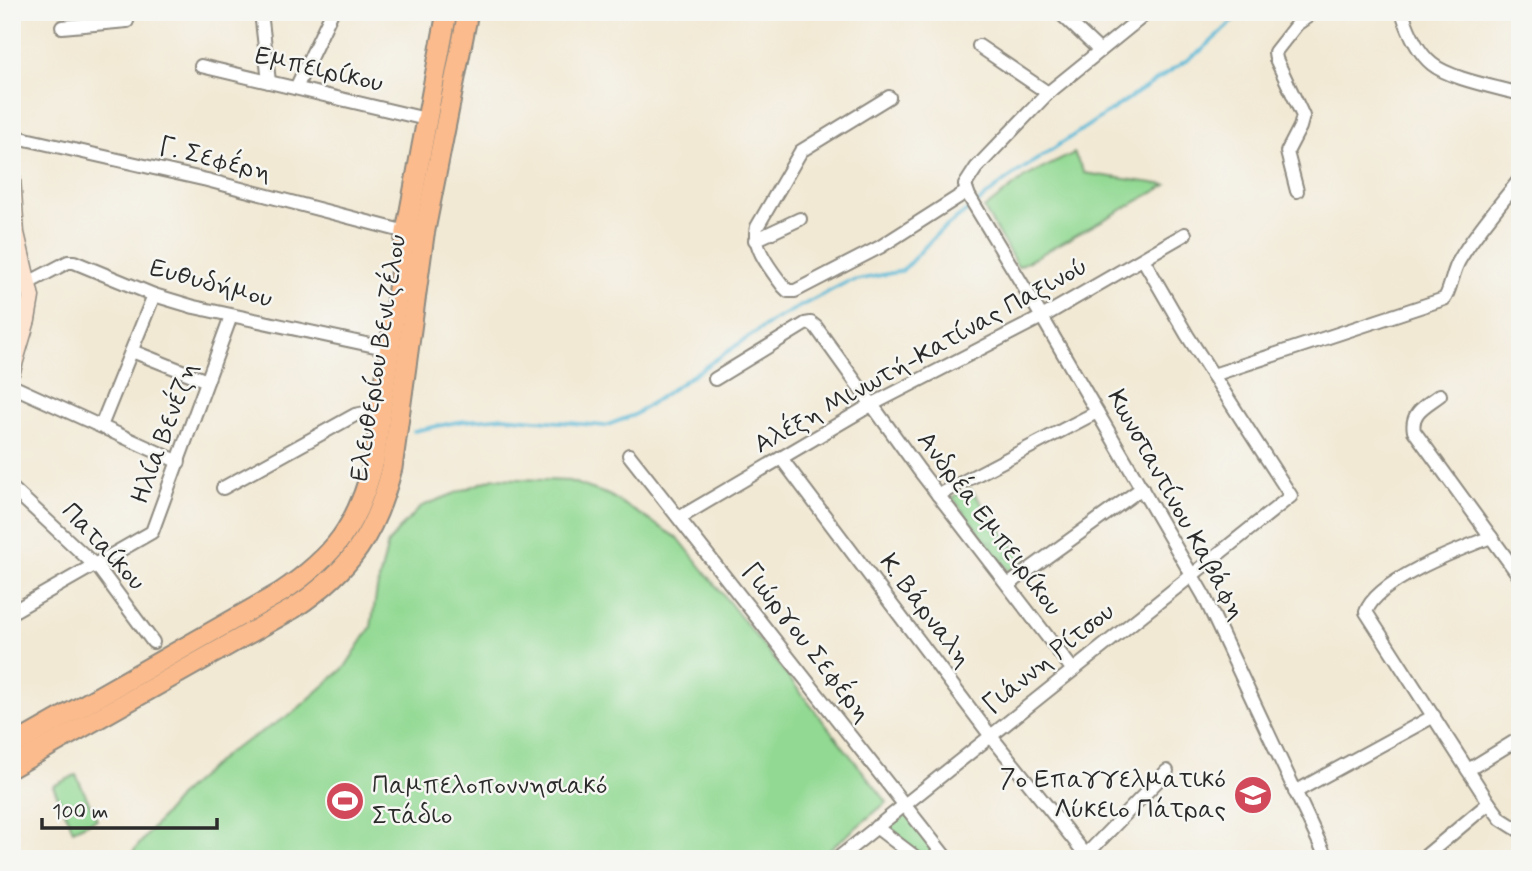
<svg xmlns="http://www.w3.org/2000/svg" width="1532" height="871" font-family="Mynerve,sans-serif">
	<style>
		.grass { fill: #92d993; stroke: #5e825f; stroke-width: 2 }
		.park { fill: url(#park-crowns); stroke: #5e825f; stroke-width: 2 }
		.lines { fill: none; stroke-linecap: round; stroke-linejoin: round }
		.stream { stroke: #58b8d6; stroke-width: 3.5 }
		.street-casing { stroke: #8e8a80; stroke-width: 16 }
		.secondary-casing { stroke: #8e8a80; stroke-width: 19 }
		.primary-casing { stroke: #8e8a80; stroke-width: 23 }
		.street { stroke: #fff; stroke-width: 12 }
		.secondary { stroke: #fde4d1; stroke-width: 16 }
		.primary { stroke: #fbbb8c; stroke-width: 19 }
		.labels { text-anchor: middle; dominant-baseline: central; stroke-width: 5; stroke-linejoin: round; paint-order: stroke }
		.street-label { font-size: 26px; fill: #2b2b2b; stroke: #f6f6f2 }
		.poi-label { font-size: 26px; fill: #2b2b2b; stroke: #f6f6f2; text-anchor: end }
	</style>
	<defs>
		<pattern id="park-crowns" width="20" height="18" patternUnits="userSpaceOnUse" patternTransform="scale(1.75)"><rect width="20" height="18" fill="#92d993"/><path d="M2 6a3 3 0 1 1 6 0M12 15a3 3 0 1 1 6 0" fill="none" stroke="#7eba7f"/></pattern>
	</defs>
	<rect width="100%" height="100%" fill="#f6f6f2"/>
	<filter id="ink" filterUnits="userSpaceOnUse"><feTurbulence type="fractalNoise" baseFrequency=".0143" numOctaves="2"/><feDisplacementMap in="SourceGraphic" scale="14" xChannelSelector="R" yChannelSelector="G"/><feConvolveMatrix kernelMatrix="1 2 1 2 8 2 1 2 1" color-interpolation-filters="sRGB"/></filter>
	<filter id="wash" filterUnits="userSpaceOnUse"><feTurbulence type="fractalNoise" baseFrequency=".00686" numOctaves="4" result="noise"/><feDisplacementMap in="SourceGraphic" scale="28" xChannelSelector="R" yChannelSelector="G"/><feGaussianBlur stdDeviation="1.57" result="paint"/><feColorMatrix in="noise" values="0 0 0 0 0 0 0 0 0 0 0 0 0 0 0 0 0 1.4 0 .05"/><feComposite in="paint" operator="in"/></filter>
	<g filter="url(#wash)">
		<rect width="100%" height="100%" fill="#f2e9d4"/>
		<g class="grass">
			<polygon points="1074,153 1084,173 1167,185 1018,267 984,209 1025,177"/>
			<polygon points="494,478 569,481 609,495 679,539 887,802 818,859 127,859 181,794 227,753 294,712 345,667 371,627 377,589 388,543 403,525 422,506"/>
			<polygon points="76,775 97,819 73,830 53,786"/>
			<polygon points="904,804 947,859 918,859 876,827"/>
		</g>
		<polygon class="park" points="970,488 1025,561 1010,572 952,497"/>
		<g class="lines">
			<g class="stream">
				<polyline points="978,203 1006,180 1202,50 1243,12"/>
				<polyline points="414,431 457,422 503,417 605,426 634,415 774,320 847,282 902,271 937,234 972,207"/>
			</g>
		</g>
	</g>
	<g filter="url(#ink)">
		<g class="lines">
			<defs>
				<g id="street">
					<polyline points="261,12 269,82"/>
					<polyline points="1059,12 1100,51"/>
					<polyline points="1148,12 1048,93 976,168 965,185 969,196 1042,317 1204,596 1327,859"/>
					<path d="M1402,12C1408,30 1417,52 1432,64C1450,79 1496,87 1520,94"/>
					<polyline points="62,27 127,21 130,12"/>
					<polyline points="979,46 1048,93"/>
					<polyline points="201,66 426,119"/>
					<polyline points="296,88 332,12"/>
					<path d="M889,97L801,151L757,227C751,246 772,271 783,286L788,291H795L880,247L966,192"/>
					<polyline points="12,136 207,180 406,232"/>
					<polyline points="1297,191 1287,152 1300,127 1303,116 1276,59 1275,52 1297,24 1314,12"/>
					<polyline points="755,240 800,219"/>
					<polyline points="28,283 68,262 74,262 154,295 194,307 389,349"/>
					<polyline points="132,351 207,381"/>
					<path d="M1213,375L1444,299C1451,291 1452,271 1460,259C1477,230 1500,205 1520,179"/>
					<polyline points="715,379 805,324 811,323 816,327 919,470 1073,670"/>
					<polyline points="12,386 179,462"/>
					<path d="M1440,395C1427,405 1410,412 1414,431L1520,577"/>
					<polyline points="101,426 154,295"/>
					<polyline points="629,455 947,859"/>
					<polyline points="781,458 990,735 1086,855"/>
					<polyline points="12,488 100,570 153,642"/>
					<polyline points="223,488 355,415 365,413 380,416"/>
					<polyline points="938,495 1097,412"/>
					<polyline points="679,518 871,405 1042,317 1185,234"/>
					<path d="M1491,537C1460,549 1377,580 1366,612L1489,803L1501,819L1520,831"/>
					<polyline points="1008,585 1142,488"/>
					<polyline points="12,612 152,532 231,316"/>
					<polyline points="1468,770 1520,738"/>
					<polyline points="1295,792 1434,716"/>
					<polyline points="876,827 918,859"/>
					<polyline points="837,859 1291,496 1187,335 1143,259"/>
					<polyline points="1082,859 1167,771"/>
					<polyline points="1422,859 1489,803"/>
				</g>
				<polyline id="secondary" points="12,178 16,233 31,297 27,320 12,371"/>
				<g id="primary">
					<path d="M12,746L280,593C335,556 358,525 374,461L406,232L447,12"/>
					<path d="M12,767L294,608C352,569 375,534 392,468L424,235L468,12"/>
				</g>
			</defs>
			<use href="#street" class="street-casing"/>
			<use href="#secondary" class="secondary-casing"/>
			<use href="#primary" class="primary-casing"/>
			<use href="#street" class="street"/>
			<use href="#secondary" class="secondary"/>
			<use href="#primary" class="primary"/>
		</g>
	</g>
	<defs>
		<symbol id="school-disc" viewBox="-11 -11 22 22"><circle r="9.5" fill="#d1495b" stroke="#f6f6f2"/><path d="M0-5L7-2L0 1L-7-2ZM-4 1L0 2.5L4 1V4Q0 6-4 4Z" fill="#fff"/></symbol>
		<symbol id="stadium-disc" viewBox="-11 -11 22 22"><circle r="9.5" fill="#d1495b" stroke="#f6f6f2"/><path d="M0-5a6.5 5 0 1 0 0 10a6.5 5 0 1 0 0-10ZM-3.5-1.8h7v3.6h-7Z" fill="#fff"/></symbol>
	</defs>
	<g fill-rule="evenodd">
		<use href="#school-disc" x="1231" y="773" width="44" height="44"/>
		<use href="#stadium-disc" x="323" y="779" width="44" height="44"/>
	</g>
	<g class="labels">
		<g class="street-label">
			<text transform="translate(319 70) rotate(13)">Εμπειρίκου</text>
			<text transform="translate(215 160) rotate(14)">Γ. Σεφέρη</text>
			<text transform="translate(211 284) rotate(15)">Ευθυδήμου</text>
			<text transform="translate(921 356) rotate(-29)">Αλέξη Μινωτή-Κατίνας Παξινού</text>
			<text transform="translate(379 358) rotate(-81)">Ελευθερίου Βενιζέλου</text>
			<text transform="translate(165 433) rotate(-70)">Ηλία Βενέζη</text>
			<text transform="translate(1176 505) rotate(61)">Κωνσταντίνου Καβάφη</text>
			<text transform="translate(989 524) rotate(53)">Ανδρέα Εμπειρίκου</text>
			<text transform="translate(103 547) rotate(47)">Παταίκου</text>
			<text transform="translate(925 611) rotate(53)">Κ. Βάρναλη</text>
			<text transform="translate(806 643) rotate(52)">Γιώργου Σεφέρη</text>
			<text transform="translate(1049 659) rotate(-39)">Γιάννη Ρίτσου</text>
		</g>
		<g class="poi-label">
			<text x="1226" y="780">7ο Επαγγελματικό<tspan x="1226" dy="30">Λύκειο Πάτρας</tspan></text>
			<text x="372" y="786" text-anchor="start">Παμπελοποννησιακό<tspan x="372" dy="30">Στάδιο</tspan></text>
		</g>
	</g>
	<rect width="1532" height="871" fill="none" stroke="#f6f6f2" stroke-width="42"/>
	<path d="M42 818v10h175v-10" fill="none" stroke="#2b2b2b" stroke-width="3.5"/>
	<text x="52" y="818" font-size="21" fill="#2b2b2b" stroke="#f6f6f2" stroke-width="5" paint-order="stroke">100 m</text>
</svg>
